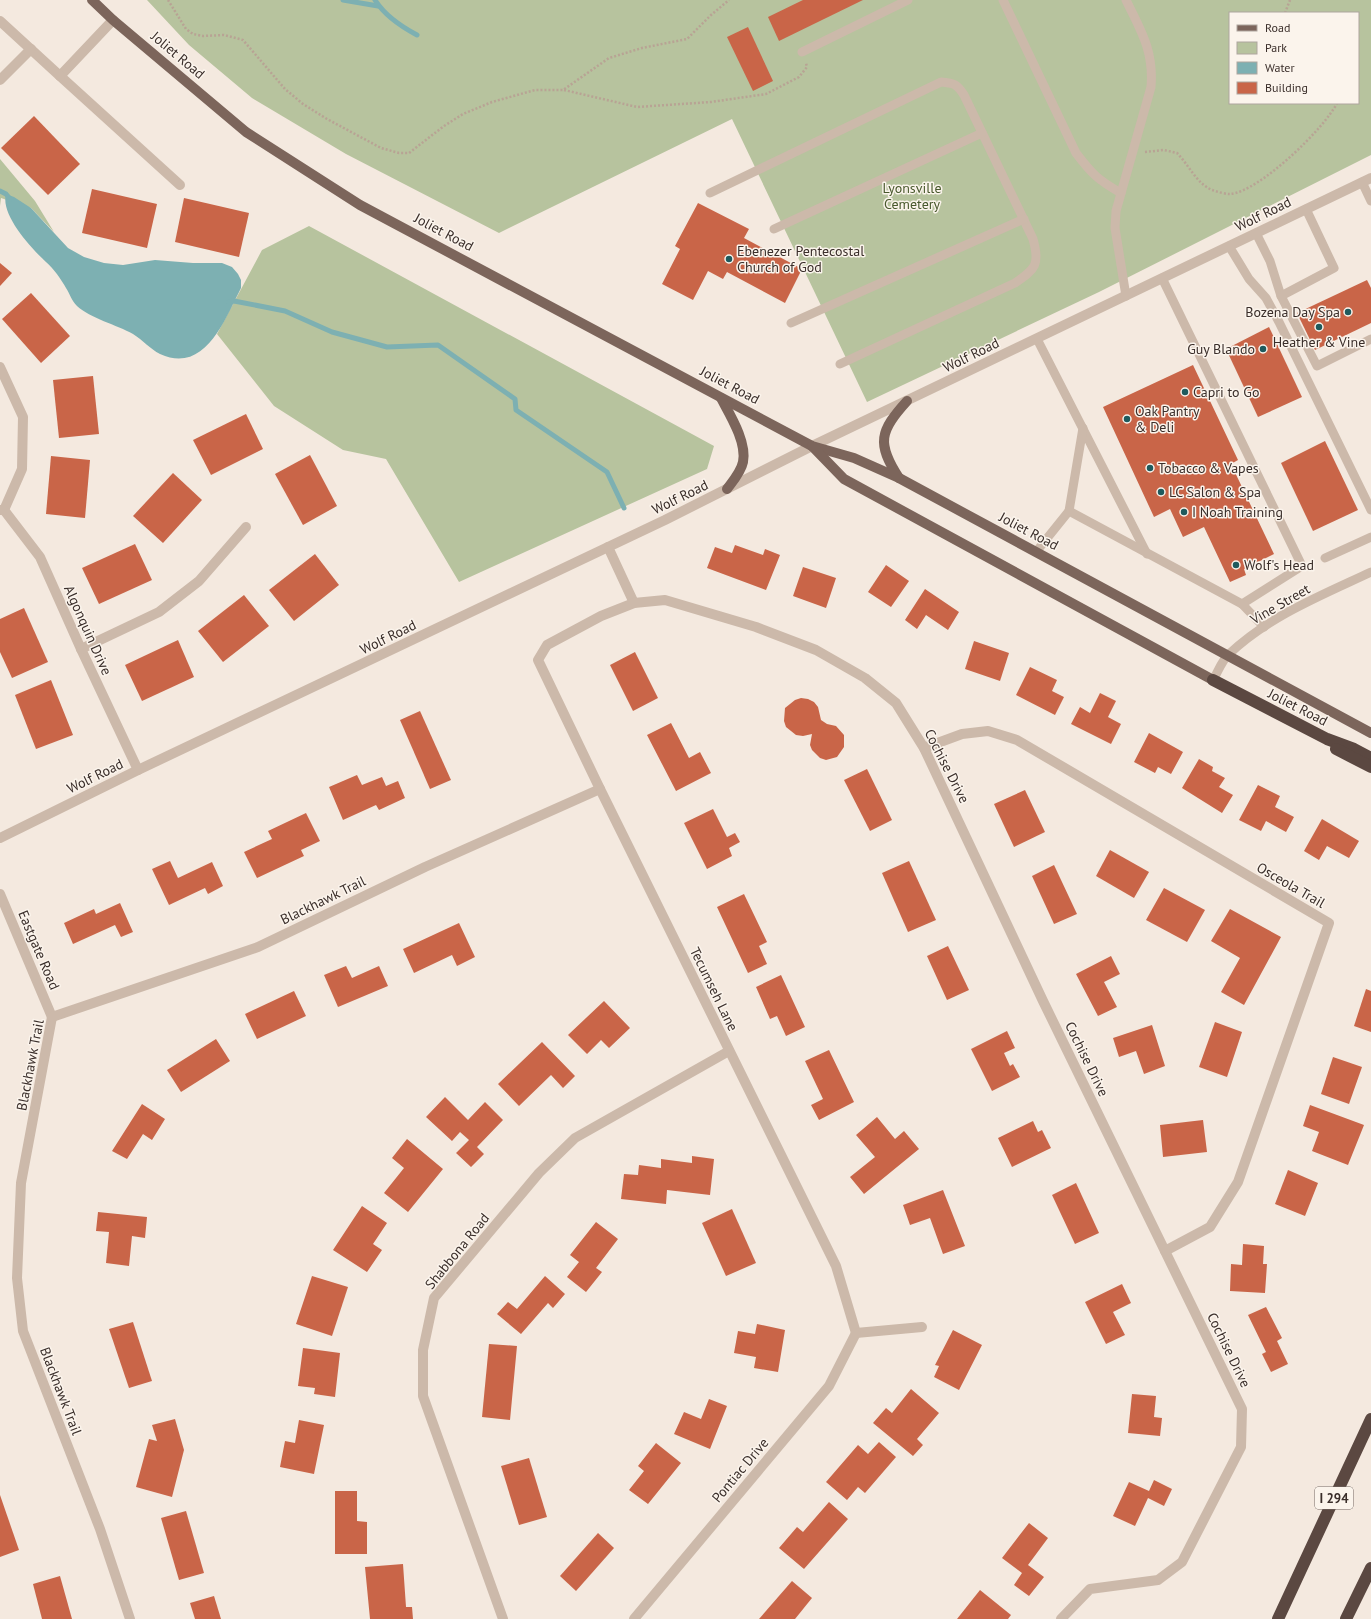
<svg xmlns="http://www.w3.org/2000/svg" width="1371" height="1619" font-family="'PT Sans',sans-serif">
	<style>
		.green { fill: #b7c39e; fill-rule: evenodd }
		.water { fill: #7db0b2 }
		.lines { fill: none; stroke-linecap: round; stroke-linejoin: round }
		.stream { stroke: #7db0b2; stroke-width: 5 }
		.building { fill: #c96548 }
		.path { stroke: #b8a394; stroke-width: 2.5; stroke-dasharray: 2 2; stroke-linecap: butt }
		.service { stroke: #ccb9aa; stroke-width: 9 }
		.minor { stroke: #ccb9aa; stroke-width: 10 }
		.tertiary { stroke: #ccb9aa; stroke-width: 10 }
		.primary { stroke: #7c655b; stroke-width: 10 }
		.motorway { stroke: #5b4841; stroke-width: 12 }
		.poi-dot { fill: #1e5a5d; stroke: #fbf4ec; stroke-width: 1.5 }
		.labels { text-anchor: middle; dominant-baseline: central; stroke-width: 3; stroke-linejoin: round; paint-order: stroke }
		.shield { fill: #fbf4ec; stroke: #746964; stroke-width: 1 }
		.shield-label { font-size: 13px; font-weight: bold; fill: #3a2e2a }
		.street-label { font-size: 14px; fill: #3a2e2a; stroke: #fbf4ec }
		.park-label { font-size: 14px; fill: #49592d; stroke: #fbf4ec }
		.poi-label { font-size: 14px; fill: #3a2e2a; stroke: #fbf4ec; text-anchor: start }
	</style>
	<rect width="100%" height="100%" fill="#f4e9df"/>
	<g class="green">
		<path d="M147,0H1371V155L1099,292L867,402L732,119L499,233L346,154L252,98L189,45ZM1230,13H1358V103H1230Z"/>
		<polygon points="0,159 35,201 54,232 31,208 1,198 0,206"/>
		<polygon points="309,226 714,446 707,469 459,582 386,459 343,450 274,406 217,334 262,250"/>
	</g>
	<path class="water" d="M6,194L14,197L31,208L68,248L84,257L104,263L123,265L155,260L193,263H222L232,267L238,274L241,280V288C225,319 205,375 160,354C150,349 143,340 133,334C117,325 90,318 77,306C71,300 70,294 66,288C61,279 54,269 46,262C32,249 0,215 6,194Z"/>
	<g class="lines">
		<g class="stream">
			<polyline points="343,0 378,6"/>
			<path d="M375,0C385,16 400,26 417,35"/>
			<polyline points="0,191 6,194 10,199"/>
			<polyline points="229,302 234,301 285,311 332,332 387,347 438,345 515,399 516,410 607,472 624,508"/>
		</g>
	</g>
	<g class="building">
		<polygon points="803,0 863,0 779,41 768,17"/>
		<polygon points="748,27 773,81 753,91 727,37"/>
		<polygon points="34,116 80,164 48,195 1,148"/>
		<polygon points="92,189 157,204 147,248 82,233"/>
		<polygon points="184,198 249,213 239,257 175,242"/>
		<polygon points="698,203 749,229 744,238 802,269 785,303 727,272 723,279 708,271 693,300 662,284 680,249 675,246"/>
		<polygon points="0,263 12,273 0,286"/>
		<polygon points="1367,280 1371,288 1371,323 1315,350 1297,313"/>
		<polygon points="31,293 70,336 41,363 2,319"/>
		<polygon points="1269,327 1302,397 1258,417 1226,349"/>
		<polygon points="1193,365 1238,460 1231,464 1274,554 1244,569 1246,575 1230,582 1204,527 1183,537 1170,509 1154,517 1103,407"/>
		<polygon points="93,376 99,434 59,438 53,380"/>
		<polygon points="246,414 263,449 211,475 193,440"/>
		<polygon points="1325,441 1358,510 1313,531 1281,463"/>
		<polygon points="310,455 337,506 303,525 275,474"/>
		<polygon points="51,456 90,460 85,518 46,514"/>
		<polygon points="173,473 202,500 163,543 133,516"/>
		<polygon points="135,544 152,580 99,604 82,568"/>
		<polygon points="735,545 763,555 765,549 780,555 766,590 707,568 715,547 732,553"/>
		<polygon points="315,554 339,585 294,621 269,590"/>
		<polygon points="886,565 909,581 891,607 868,592"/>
		<polygon points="803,567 836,578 826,608 793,596"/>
		<polygon points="925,589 959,612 948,630 926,615 917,629 905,620"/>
		<polygon points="244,595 269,626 223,662 198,631"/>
		<polygon points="24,608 48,662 12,678 0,652 0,619"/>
		<polygon points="178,640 194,677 142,701 125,665"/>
		<polygon points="974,641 1009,653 1000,681 965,669"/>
		<polygon points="635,652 658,698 633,711 610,665"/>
		<polygon points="1030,667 1057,680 1052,691 1064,697 1055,715 1016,695"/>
		<polygon points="51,680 73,735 36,749 15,695"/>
		<polygon points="1100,693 1116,701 1108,717 1121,724 1111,744 1071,724 1080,707 1090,713"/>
		<polygon points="801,698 808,699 814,702 818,707 821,720 827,724 836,726 844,735 844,747 837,757 826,760 820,758 812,750 810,745 812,734 803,736 796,735 786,727 784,721 785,708 795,700"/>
		<polygon points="420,711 451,780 430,789 400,720"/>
		<polygon points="671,723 689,758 700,752 711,773 676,791 647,735"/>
		<polygon points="1149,733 1183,752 1171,774 1158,767 1155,773 1134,762"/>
		<polygon points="1199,759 1213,767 1212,771 1225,778 1219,787 1233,795 1222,813 1182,788"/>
		<polygon points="867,769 892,820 870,831 844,780"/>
		<polygon points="357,775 362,785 382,777 386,786 398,781 405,798 379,810 376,805 343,820 329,787"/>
		<polygon points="1258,785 1280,796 1275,807 1294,817 1286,832 1266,821 1261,831 1239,820"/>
		<polygon points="1025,790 1045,832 1014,847 994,804"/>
		<polygon points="713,809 727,837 735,833 740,842 729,848 732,856 707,869 684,823"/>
		<polygon points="306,813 320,841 301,850 304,856 257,878 244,852 272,839 268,831"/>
		<polygon points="1322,819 1359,841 1349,858 1327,846 1319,860 1304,851"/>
		<polygon points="1110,850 1149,872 1134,898 1096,876"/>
		<polygon points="170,861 178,878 212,862 223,886 208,894 205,888 169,905 152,869"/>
		<polygon points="909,861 936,920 908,932 882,873"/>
		<polygon points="1054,865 1077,914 1054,924 1032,876"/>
		<polygon points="1164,888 1205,910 1187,942 1146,920"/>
		<polygon points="744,894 767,942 759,946 767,964 748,973 717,907"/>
		<polygon points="120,903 133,932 121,937 115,925 73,944 64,923 94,909 96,914"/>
		<polygon points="1230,909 1281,937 1244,1005 1221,992 1240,958 1211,941"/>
		<polygon points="459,923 475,957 457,966 452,955 414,973 403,949"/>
		<polygon points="948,946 969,990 947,1000 927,956"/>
		<polygon points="1111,956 1120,974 1104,982 1117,1007 1098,1016 1076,974"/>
		<polygon points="346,966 352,978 379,966 388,986 338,1007 324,975"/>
		<polygon points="781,975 805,1027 786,1036 777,1016 770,1019 756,987"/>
		<polygon points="1366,989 1371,991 1371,1032 1354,1026"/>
		<polygon points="294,991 306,1016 257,1039 245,1014"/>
		<polygon points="604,1001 630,1028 609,1048 601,1040 587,1054 568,1035"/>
		<polygon points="1215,1022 1242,1032 1227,1077 1199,1067"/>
		<polygon points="1152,1025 1165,1066 1144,1074 1136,1051 1119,1057 1113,1038"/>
		<polygon points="1007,1031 1015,1048 1004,1053 1010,1066 1013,1064 1020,1077 992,1091 971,1049"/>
		<polygon points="216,1039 230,1061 181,1092 167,1070"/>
		<polygon points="542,1042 575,1076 563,1088 551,1075 519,1106 498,1084"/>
		<polygon points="829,1050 854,1102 819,1120 811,1105 823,1099 805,1061"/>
		<polygon points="1333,1057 1362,1067 1349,1104 1321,1094"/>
		<polygon points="445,1097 468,1120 485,1102 503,1120 477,1147 484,1154 471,1167 456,1153 469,1140 460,1132 452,1141 426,1117"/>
		<polygon points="142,1104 165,1119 152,1140 143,1134 127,1159 112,1151"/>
		<polygon points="1310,1105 1364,1125 1348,1165 1312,1151 1319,1132 1303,1126"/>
		<polygon points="877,1117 895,1139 904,1131 919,1149 864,1194 850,1177 875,1157 856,1135"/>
		<polygon points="1203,1120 1207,1152 1163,1157 1160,1125"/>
		<polygon points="1033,1121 1038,1132 1042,1130 1051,1148 1012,1167 998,1138"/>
		<polygon points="407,1139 443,1169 408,1212 384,1193 404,1168 392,1158"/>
		<polygon points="692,1156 714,1159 710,1195 667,1190 666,1204 621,1199 624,1174 638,1175 639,1165 661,1168 661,1159 692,1163"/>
		<polygon points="1288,1170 1318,1183 1305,1216 1275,1204"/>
		<polygon points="1076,1183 1099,1233 1075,1244 1052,1195"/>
		<polygon points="943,1190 965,1246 943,1254 930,1218 910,1225 903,1205"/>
		<polygon points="362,1206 387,1223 373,1244 382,1250 367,1272 333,1250"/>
		<polygon points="732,1209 756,1263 726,1276 702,1223"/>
		<polygon points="98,1212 147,1217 145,1238 132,1236 129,1266 106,1263 109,1232 96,1231"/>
		<polygon points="596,1222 618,1239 596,1268 602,1272 586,1292 567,1277 579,1262 570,1255"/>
		<polygon points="1243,1244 1264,1246 1263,1264 1267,1264 1265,1293 1230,1291 1231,1264 1242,1265"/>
		<polygon points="312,1276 348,1287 332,1336 296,1324"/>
		<polygon points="545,1276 565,1294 553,1308 548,1303 521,1334 497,1314 508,1302 517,1309"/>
		<polygon points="1122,1284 1131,1303 1113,1312 1125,1335 1106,1344 1085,1302"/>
		<polygon points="1266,1307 1282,1338 1277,1341 1288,1364 1271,1372 1262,1354 1266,1352 1248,1315"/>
		<polygon points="133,1322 152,1381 129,1388 109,1329"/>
		<polygon points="757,1324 785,1330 778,1372 754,1368 756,1357 734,1353 738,1331 755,1334"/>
		<polygon points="953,1330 982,1345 959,1390 934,1377 939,1366 935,1365"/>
		<polygon points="489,1344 517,1346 510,1420 482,1417"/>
		<polygon points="303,1348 340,1353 335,1397 314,1394 315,1388 298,1386"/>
		<polygon points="911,1389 939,1413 917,1439 923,1445 913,1456 873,1423 886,1408 892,1413"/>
		<polygon points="1132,1394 1156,1396 1154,1417 1162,1418 1160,1436 1128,1433"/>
		<polygon points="709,1399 727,1406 710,1449 674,1434 684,1412 701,1419"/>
		<polygon points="175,1419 184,1450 172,1497 136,1487 149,1439 157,1441 152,1425"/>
		<polygon points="299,1420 324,1425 314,1474 280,1467 285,1441 295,1443"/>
		<polygon points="879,1442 896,1457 865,1493 858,1487 847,1500 826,1482 858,1445 868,1454"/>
		<polygon points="656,1443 681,1463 648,1504 629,1490 644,1471 638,1466"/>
		<polygon points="529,1458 547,1517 519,1525 501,1466"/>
		<polygon points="1154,1480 1172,1489 1164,1506 1148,1498 1135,1526 1113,1516 1129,1482 1149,1491"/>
		<polygon points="335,1491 357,1491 357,1521 367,1522 367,1554 335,1554"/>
		<polygon points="0,1495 19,1550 0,1557"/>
		<polygon points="829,1502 848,1519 804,1569 779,1548 797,1527 803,1532"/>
		<polygon points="186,1511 204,1573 179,1580 161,1518"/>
		<polygon points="1029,1523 1048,1538 1028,1565 1044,1577 1029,1596 1014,1585 1022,1573 1002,1558"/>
		<polygon points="598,1533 614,1548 576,1591 560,1576"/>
		<polygon points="403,1564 406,1607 412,1607 413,1619 370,1619 365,1567"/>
		<polygon points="60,1576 72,1619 42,1619 33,1584"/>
		<polygon points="792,1581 812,1598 795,1619 759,1619"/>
		<polygon points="980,1590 1011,1615 1008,1619 957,1619"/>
		<polygon points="214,1596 221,1619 195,1619 190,1603"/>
	</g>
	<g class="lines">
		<g class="path">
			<polyline points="168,0 186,29 193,34 203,36 224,35 243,40 285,89 303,104 327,119 381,148 399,153 409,153 444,126 463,114 492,102 535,90 563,90 609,58 642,48 687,39 711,15 729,0"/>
			<polyline points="1285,13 1290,0"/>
			<polyline points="564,90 637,107 711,102 766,94 799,77 807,67 806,63"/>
			<path d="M1145,152L1164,150L1177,153C1189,165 1196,183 1212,190C1218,192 1225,194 1230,194C1259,192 1325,128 1337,103"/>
		</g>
		<g class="service">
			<path d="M1003,0L1076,153C1092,174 1098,180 1121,193"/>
			<polyline points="802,52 908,0"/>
			<polyline points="1362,182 1371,201"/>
			<path d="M710,193L941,82C954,83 957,84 964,95L1033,239C1040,264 1036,269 1015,283L840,364"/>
			<polyline points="774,229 982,133"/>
			<polyline points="1256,233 1270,261 1281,296 1317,366 1371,339"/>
			<polyline points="1229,246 1249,279 1266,298 1279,322 1371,510"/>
			<polyline points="1162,278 1302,566 1242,604"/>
			<path d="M1126,296L1115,228L1116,211L1151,87C1154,51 1141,31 1126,0"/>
			<polyline points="1281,296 1334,268 1306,209"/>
			<polyline points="791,323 1024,219"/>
			<polyline points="1037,339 1147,554"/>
			<polyline points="1069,511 1083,428"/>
			<polyline points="1036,552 1069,511 1242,604 1264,627"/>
			<polyline points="1325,558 1371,537"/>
			<path d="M1213,680C1218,672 1222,660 1229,654C1269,616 1322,595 1371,572"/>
		</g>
		<g class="minor">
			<polyline points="113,20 60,76 180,185"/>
			<polyline points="0,21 60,76"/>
			<polyline points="0,80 31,49"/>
			<polyline points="0,367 23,417 22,469 4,510"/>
			<polyline points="0,510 4,510 40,557 81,649 138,770"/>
			<polyline points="608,547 634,603"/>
			<polyline points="81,649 159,612 199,581 246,527"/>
			<polyline points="924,748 962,734 988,731 1017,740 1329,923 1238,1182 1210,1227 1165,1251"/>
			<polyline points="0,894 52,1017"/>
			<polyline points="52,1017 21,1183 17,1278 23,1331 100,1529 130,1619"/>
			<polyline points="52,1017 258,947 425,867 600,789"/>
			<polyline points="856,1333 836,1266 600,789 538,660 547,645 601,616 634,603 665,600 756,627 816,650 865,678 896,703 924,748 1043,1001 1242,1409 1241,1447 1182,1562 1158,1580 1090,1589 1061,1619"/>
			<polyline points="856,1333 922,1327"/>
			<polyline points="503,1619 423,1396 423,1350 434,1298 539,1173 575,1138 729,1051"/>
			<polyline points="634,1619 829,1386 856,1333"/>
		</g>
		<polyline class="tertiary" points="0,838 138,770 665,520 812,446 1371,178"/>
		<g class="primary">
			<polyline points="92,0 113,20 246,132 360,205 812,446 854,458 899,478 1371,733"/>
			<path d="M721,398C730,415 747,442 743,462C741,472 733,481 727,489"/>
			<polyline points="812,446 844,479 1213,680"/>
			<path d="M899,478C876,443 880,431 907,401"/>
		</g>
		<g class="motorway">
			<polyline points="1213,680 1327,739 1354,749 1371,758"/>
			<polyline points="1336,749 1371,767"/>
			<polyline points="1278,1619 1371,1419"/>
			<polyline points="1346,1619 1371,1568"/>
		</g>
	</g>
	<g class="poi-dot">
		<circle cx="729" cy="259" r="4"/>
		<circle cx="1348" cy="312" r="4"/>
		<circle cx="1319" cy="327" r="4"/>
		<circle cx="1263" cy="349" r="4"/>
		<circle cx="1185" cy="392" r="4"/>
		<circle cx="1127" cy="419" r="4"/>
		<circle cx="1150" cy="468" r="4"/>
		<circle cx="1161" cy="492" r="4"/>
		<circle cx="1184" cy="512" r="4"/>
		<circle cx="1236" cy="565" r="4"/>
	</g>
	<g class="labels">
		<rect class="shield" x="1315" y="1487" width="38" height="22" rx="3"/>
		<g class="shield-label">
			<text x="1334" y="1498">I 294</text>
		</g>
		<g class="street-label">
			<text transform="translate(178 55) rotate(40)">Joliet Road</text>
			<text transform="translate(1263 214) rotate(-26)">Wolf Road</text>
			<text transform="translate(444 232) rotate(28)">Joliet Road</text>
			<text transform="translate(971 355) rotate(-26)">Wolf Road</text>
			<text transform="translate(730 385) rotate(28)">Joliet Road</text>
			<text transform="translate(680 497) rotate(-26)">Wolf Road</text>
			<text transform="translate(1029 531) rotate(28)">Joliet Road</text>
			<text transform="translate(1280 604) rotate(-30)">Vine Street</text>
			<text transform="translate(88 630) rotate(66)">Algonquin Drive</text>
			<text transform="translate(388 637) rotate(-26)">Wolf Road</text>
			<text transform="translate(1298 707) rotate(27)">Joliet Road</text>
			<text transform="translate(947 766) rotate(63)">Cochise Drive</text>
			<text transform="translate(95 776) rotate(-26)">Wolf Road</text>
			<text transform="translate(1291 885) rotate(30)">Osceola Trail</text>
			<text transform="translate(323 900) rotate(-26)">Blackhawk Trail</text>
			<text transform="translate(39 950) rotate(67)">Eastgate Road</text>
			<text transform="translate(714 989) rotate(64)">Tecumseh Lane</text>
			<text transform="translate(1087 1059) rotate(64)">Cochise Drive</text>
			<text transform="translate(30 1065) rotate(-79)">Blackhawk Trail</text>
			<text transform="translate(457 1251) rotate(-51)">Shabbona Road</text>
			<text transform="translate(1229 1350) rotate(64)">Cochise Drive</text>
			<text transform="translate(61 1391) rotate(69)">Blackhawk Trail</text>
			<text transform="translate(740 1470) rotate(-50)">Pontiac Drive</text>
		</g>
		<g class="park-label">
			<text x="912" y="188">Lyonsville<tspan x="912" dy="16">Cemetery</tspan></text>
		</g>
		<g class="poi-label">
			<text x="737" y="251">Ebenezer Pentecostal<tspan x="737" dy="16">Church of God</tspan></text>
			<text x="1340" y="312" text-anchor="end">Bozena Day Spa</text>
			<text x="1319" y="342" text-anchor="middle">Heather &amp; Vine</text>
			<text x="1255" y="349" text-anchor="end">Guy Blando</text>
			<text x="1193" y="392">Capri to Go</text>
			<text x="1135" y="411">Oak Pantry<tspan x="1135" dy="16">&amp; Deli</tspan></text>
			<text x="1158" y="468">Tobacco &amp; Vapes</text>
			<text x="1169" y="492">LC Salon &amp; Spa</text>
			<text x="1192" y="512">I Noah Training</text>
			<text x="1244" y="565">Wolf's Head</text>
		</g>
	</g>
	<rect x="1229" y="12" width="130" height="92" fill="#fbf4ec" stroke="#aea59e"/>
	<rect x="1237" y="25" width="20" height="6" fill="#7c655b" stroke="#aea59e"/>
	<text x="1265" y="32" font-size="12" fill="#3a2e2a">Road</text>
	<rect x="1237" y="42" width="20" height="12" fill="#b7c39e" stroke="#aea59e"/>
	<text x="1265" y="52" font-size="12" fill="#3a2e2a">Park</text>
	<rect x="1237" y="62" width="20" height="12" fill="#7db0b2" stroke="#aea59e"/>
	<text x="1265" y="72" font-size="12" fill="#3a2e2a">Water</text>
	<rect x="1237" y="82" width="20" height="12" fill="#c96548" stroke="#aea59e"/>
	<text x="1265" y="92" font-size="12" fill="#3a2e2a">Building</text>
</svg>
